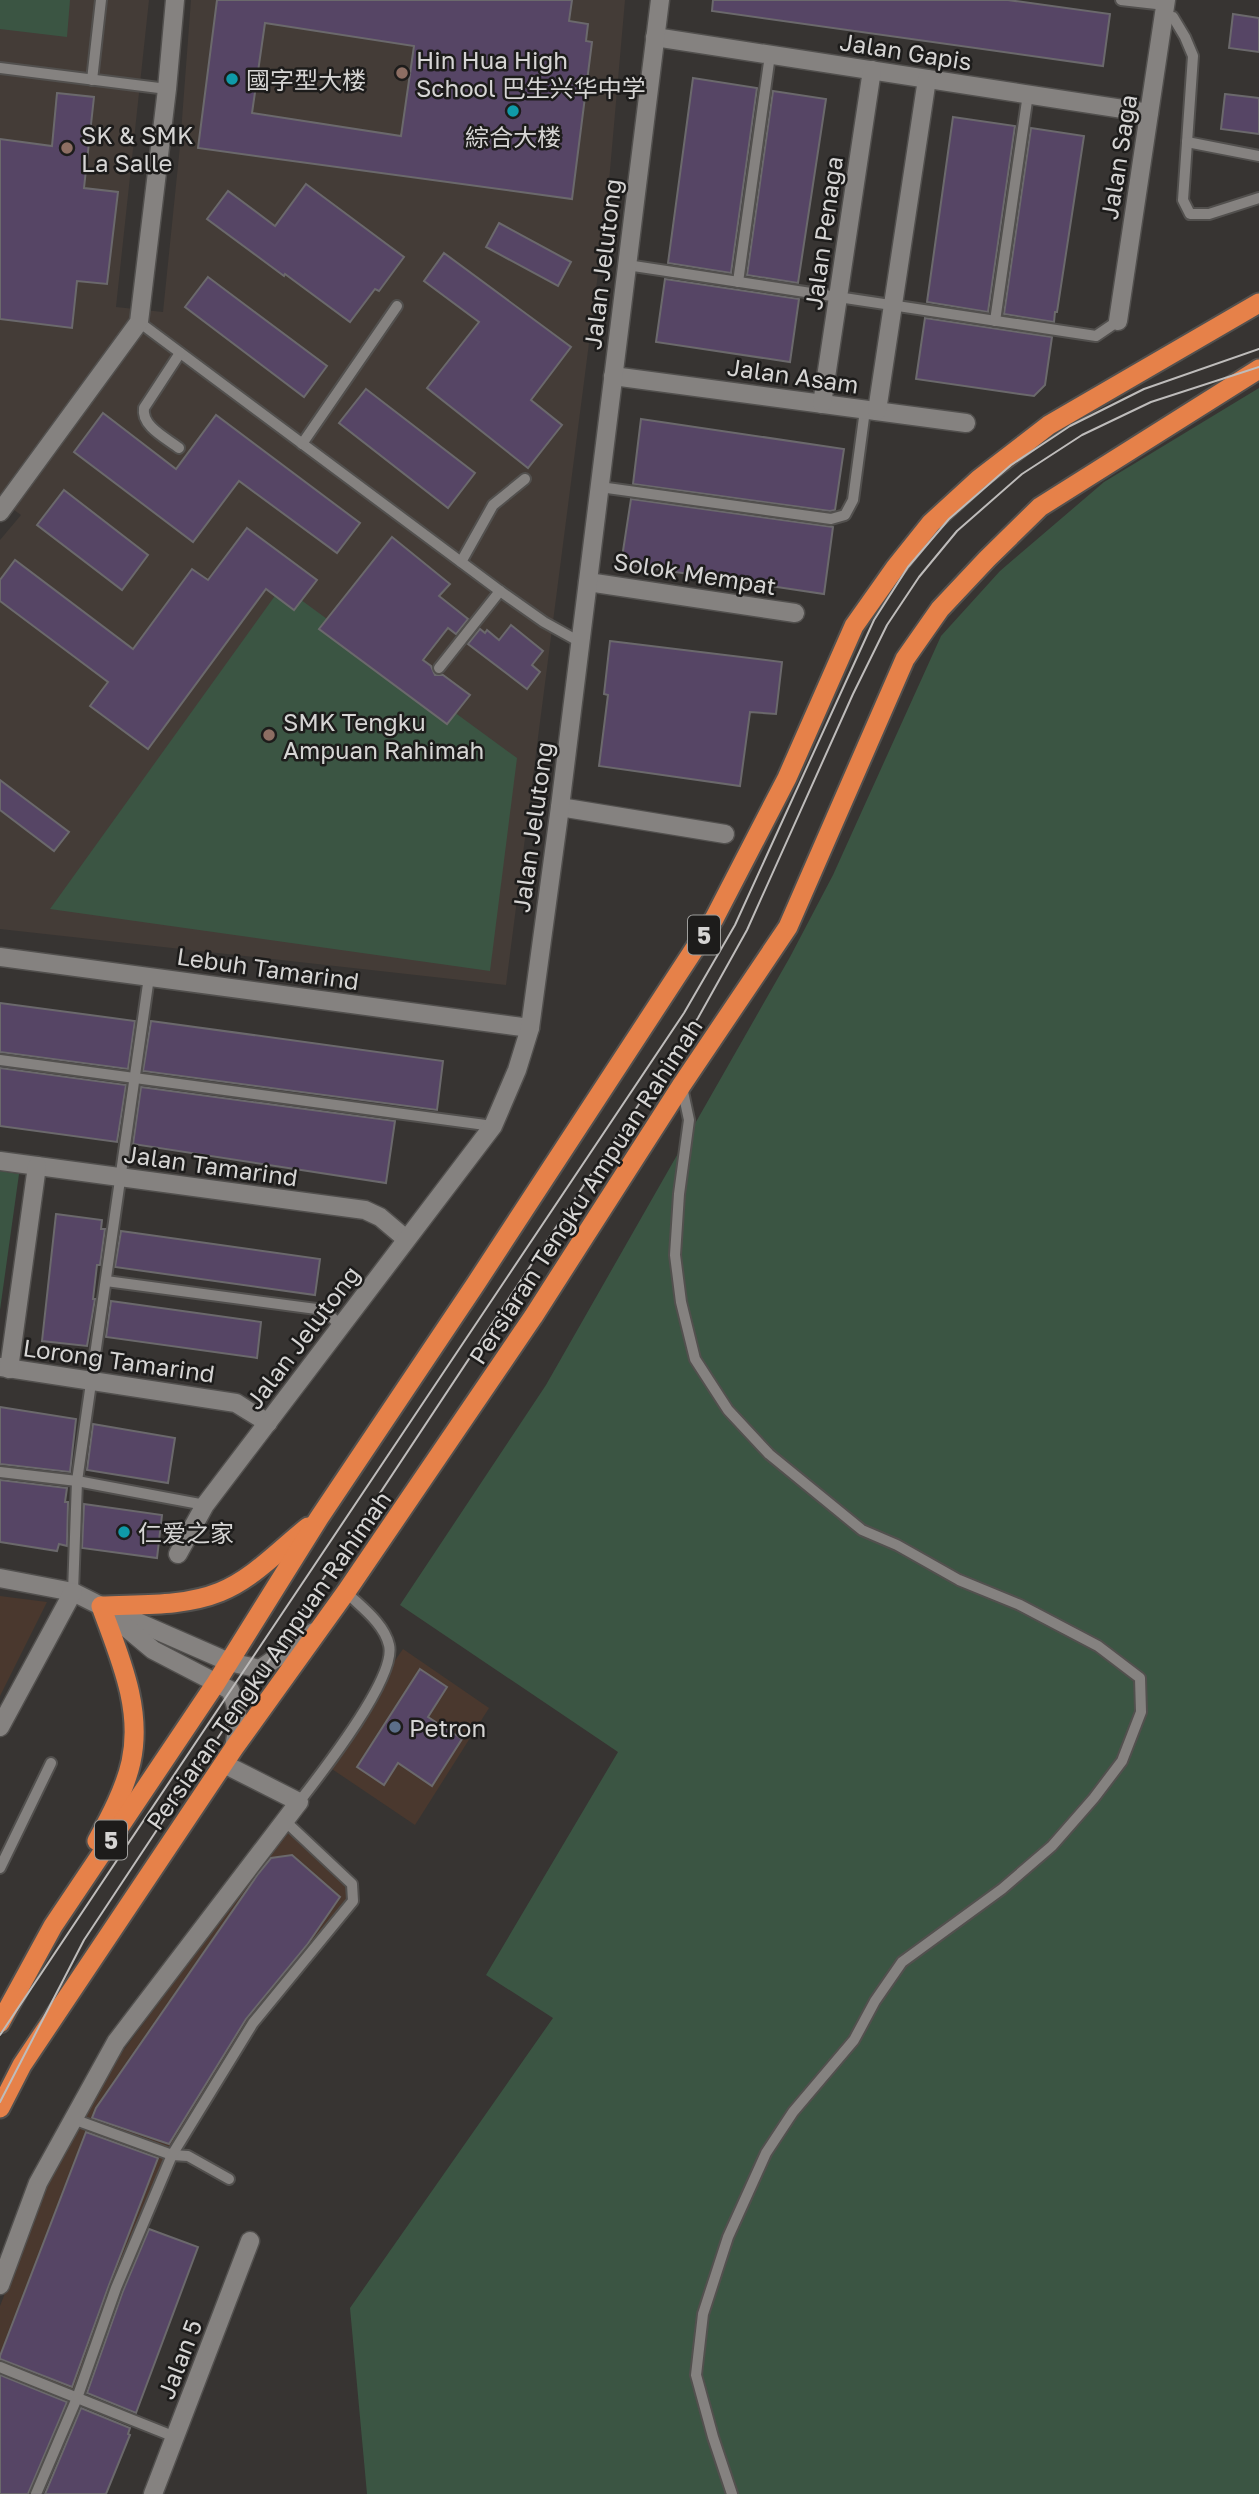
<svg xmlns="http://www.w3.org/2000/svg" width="1259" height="2494" font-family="'Golos Text','Noto Sans SC',sans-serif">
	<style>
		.commercial { fill: #4a382e }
		.built { fill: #443c37 }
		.green { fill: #3b5543 }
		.building { fill: #564565; stroke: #6b696c; stroke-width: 2; fill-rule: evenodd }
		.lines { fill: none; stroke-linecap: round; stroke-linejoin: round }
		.service-casing { stroke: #52504e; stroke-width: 14 }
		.minor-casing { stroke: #52504e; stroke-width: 21 }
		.trunk-casing { stroke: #52504e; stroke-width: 23 }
		.service { stroke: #858280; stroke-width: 10 }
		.minor { stroke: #858280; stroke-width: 18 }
		.trunk { stroke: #e68149; stroke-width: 19 }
		.tram { stroke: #bebcbb; stroke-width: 2 }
		.education-dot { fill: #8d6e63; stroke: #1d1c1b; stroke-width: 2.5 }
		.culture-dot { fill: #0f9aa8; stroke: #1d1c1b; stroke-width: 2.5 }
		.service-dot { fill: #5c6f8a; stroke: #1d1c1b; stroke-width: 2.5 }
		.labels { text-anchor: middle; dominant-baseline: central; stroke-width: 5; stroke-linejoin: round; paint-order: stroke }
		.shield { fill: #1d1c1b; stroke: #9e9e9c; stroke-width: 2 }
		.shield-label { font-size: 23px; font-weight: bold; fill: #d6d5d4 }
		.street-label { font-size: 24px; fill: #d6d5d4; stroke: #1d1c1b }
		.poi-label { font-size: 24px; fill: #d6d5d4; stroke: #1d1c1b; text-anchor: start }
	</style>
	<rect width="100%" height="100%" fill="#373432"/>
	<g class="commercial">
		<polygon points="0,1596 47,1602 0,1696"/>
		<polygon points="403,1649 489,1708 415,1825 323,1763"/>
		<polygon points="287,1830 346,1886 348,1899 252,2019 171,2147 33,2494 0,2494 0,2306 46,2187 120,2055"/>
	</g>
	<polygon class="built" points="0,0 149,0 116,307 163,312 180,146 191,0 625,0 607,204 506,985 0,929 0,540 21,515 0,500"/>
	<g class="green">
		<polygon points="0,0 70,0 67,37 0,29"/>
		<polygon points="1259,388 1259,2494 367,2494 350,2308 553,2018 486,1975 618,1752 400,1605 546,1385 790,957 833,875 941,636 1000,571 1104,482"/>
		<polygon points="282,586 517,758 490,971 50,909"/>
		<polygon points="0,1171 19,1174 0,1310"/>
	</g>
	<g class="building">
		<path d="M217,0H572L569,21L588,24L586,41L592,42L572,199L198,148ZM265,23L414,46L401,136L252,113Z"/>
		<polygon points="713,0 1008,0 1110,14 1103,66 712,11"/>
		<polygon points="1233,14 1259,18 1259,52 1229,48"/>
		<polygon points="693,78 757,88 731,273 668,263"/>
		<polygon points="773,91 826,99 798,283 747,275"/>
		<polygon points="57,93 94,97 84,188 118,192 107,284 77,281 72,328 0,319 0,139 52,146"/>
		<polygon points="1225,94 1259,98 1259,134 1221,129"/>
		<polygon points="953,117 1015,126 988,312 927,302"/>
		<polygon points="1031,128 1084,136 1057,312 1055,312 1054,322 1004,314"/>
		<polygon points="306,184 404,257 379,291 375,289 350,322 285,274 284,276 207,219 228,191 275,226"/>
		<polygon points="499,223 571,262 558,286 486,247"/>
		<polygon points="444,253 571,347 531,400 562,425 528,468 427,388 479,322 424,281"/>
		<polygon points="208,277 327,366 304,397 185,307"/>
		<polygon points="665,279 799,299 790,362 656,342"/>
		<polygon points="925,318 1052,337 1045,385 1034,396 916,379"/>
		<polygon points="366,389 475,473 448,508 339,423"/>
		<polygon points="103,413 176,469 216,415 360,523 337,553 239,481 193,542 74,452"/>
		<polygon points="641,419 844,449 835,510 830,511 633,484"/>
		<polygon points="64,490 148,555 122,590 37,525"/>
		<polygon points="631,499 833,527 824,594 621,564"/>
		<polygon points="247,528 317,580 294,610 266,589 148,749 90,706 108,682 0,601 0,580 15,560 133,649 192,569 208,580"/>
		<polygon points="392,537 450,584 439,596 468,619 456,634 448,628 423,660 431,666 435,675 443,675 470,695 447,724 319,629"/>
		<polygon points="511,625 543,651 532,665 540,672 527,689 468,644 480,629 485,633 487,630 499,640"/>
		<polygon points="610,641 782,662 776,714 750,712 740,786 599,766 608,695 604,694"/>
		<polygon points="0,780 69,832 54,851 0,810"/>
		<polygon points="0,1003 135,1021 128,1069 0,1052"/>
		<polygon points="151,1021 443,1061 437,1110 143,1071"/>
		<polygon points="0,1068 126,1085 117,1142 0,1126"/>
		<polygon points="141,1087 395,1121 386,1183 133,1144"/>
		<polygon points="56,1214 102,1220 101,1229 105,1229 100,1265 97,1265 93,1299 95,1299 87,1346 42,1341"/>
		<polygon points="121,1231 320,1259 315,1295 115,1267"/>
		<polygon points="111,1301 261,1322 257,1358 106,1337"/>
		<polygon points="0,1407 76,1419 70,1472 0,1464"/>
		<polygon points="93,1424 175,1438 168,1483 87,1470"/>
		<polygon points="0,1480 67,1488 65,1502 68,1502 67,1546 59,1544 57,1551 0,1542"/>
		<polygon points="84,1504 162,1515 157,1558 82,1548"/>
		<polygon points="420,1669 447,1687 428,1717 462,1739 432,1786 398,1763 384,1785 357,1767"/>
		<polygon points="292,1855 340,1897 307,1945 246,2019 169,2144 92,2118 96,2108 258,1874 271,1858"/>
		<polygon points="86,2132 158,2158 109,2285 72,2387 0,2359 0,2356"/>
		<polygon points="149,2229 198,2247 136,2413 87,2393 123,2291"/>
		<polygon points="0,2375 67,2402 28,2494 0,2494"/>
		<polygon points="81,2408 130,2428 128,2434 130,2435 106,2494 45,2494"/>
	</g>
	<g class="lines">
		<defs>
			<g id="service">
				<polyline points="1121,0 1165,5"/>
				<polyline points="1163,18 1173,17 1185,37 1193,56 1183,200 1190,214 1209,214 1259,198"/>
				<polyline points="0,68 167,89"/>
				<polyline points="92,80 101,0"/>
				<polyline points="1187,142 1259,156"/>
				<polyline points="627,265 1096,336 1118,321"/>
				<polyline points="738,282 770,55"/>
				<polyline points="995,321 1028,94"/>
				<polyline points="139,322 500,591 544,622 580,642"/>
				<polyline points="302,444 397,306"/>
				<path d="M179,448C166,438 141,426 144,408L180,353"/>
				<polyline points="600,487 831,519 845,515 853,500 865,410"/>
				<polyline points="461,562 493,505 525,479"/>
				<polyline points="439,668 500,591"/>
				<polyline points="0,1060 493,1126"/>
				<polyline points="682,1087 689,1120 679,1194 675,1255 681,1302 695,1359 728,1410 769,1454 862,1530 897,1545 959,1580 1020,1605 1098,1646 1140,1678 1141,1712 1122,1761 1094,1798 1052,1846 1002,1889 902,1962 875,2001 854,2040 793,2112 766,2153 728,2237 703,2314 696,2375 713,2437 732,2494"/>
				<polyline points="106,1281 324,1310 341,1326"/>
				<polyline points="0,1472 77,1481 205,1505"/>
				<polyline points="73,1592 77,1481 149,977"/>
				<path d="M299,1802C320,1775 397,1677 389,1645C384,1623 361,1607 346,1592"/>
				<polyline points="0,1868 51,1763"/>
				<polyline points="73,2119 172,2155 188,2156 229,2179"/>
				<polyline points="0,2367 175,2437"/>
				<polyline points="36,2494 77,2398 116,2288 172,2155 253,2023 353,1901 352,1884 285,1821"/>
			</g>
			<g id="minor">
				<polyline points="655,37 1149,113"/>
				<polyline points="1118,321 1166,0"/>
				<polyline points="613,376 966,423"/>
				<polyline points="822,404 872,70"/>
				<polyline points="877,411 927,79"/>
				<polyline points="0,512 139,322 167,89 175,0"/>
				<polyline points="588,582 795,613"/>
				<polyline points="560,807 725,834"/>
				<polyline points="0,957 530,1028"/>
				<polyline points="0,1161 365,1210 380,1217 406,1239"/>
				<polyline points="0,1367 236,1403 268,1423"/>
				<polyline points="9,1369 37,1166"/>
				<polyline points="178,1554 205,1505 493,1126 517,1070 530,1028 560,807 660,0"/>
				<polyline points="0,1578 73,1592 101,1606 229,1662 260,1669 314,1632"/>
				<path d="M117,1620L153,1650L230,1690C240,1710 238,1727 234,1748"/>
				<polyline points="0,1727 73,1592"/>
				<polyline points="0,2285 38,2183 116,2042 299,1802 224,1764"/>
				<polyline points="153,2494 250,2241"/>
			</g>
			<g id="trunk">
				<path d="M97,1841C110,1817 125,1789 131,1762C143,1708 119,1656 101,1606C140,1604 183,1607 220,1592C253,1579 280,1549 308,1527"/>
				<polyline points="0,2023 53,1926 216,1683 319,1518 475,1285 714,919 787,778 854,626 895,568 931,523 979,479 1049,425 1259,303"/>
				<polyline points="0,2108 22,2065 234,1748 346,1592 533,1317 681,1086 788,927 905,659 940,609 987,559 1040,507 1259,369"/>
			</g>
		</defs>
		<use href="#service" class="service-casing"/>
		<use href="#minor" class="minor-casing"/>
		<use href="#trunk" class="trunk-casing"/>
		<use href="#service" class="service"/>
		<use href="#minor" class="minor"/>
		<use href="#trunk" class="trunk"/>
		<g class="tram">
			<polyline points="0,2035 684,1013 735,925 874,620 908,567 949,519 1011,465 1070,426 1144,389 1259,349"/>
			<polyline points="0,2102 84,1940 594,1170 698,1018 747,930 853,694 887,625 919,577 957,531 1022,474 1082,435 1151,402 1259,367"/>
		</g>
	</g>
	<g class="education-dot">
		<circle cx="402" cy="73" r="7"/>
		<circle cx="67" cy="148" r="7"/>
		<circle cx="269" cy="735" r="7"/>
	</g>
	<g class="culture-dot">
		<circle cx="232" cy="79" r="7"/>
		<circle cx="513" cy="111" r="7"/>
		<circle cx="124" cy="1532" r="7"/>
	</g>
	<circle class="service-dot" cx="395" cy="1727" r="7"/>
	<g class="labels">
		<g class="shield">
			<rect x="688" y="915.5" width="32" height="39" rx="5"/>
			<rect x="95" y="1820.5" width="32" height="39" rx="5"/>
		</g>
		<g class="shield-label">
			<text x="704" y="935">5</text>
			<text x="111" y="1840">5</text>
		</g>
		<g class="street-label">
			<text transform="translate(906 51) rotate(9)">Jalan Gapis</text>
			<text transform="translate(1118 157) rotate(-81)">Jalan Saga</text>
			<text transform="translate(823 233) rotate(-82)">Jalan Penaga</text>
			<text transform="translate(602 264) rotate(-83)">Jalan Jelutong</text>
			<text transform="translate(793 375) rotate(8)">Jalan Asam</text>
			<text transform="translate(695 573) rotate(9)">Solok Mempat</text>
			<text transform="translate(532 827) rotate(-82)">Jalan Jelutong</text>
			<text transform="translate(268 968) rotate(8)">Lebuh Tamarind</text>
			<text transform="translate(211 1165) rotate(8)">Jalan Tamarind</text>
			<text transform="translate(585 1191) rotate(-57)">Persiaran Tengku Ampuan Rahimah</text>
			<text transform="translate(302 1337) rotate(-53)">Jalan Jelutong</text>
			<text transform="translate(119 1360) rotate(8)">Lorong Tamarind</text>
			<text transform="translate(268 1660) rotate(-55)">Persiaran Tengku Ampuan Rahimah</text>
			<text transform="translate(179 2359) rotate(-69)">Jalan 5</text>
		</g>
		<g class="poi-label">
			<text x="416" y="59">Hin Hua High<tspan x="416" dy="28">School 巴生兴华中学</tspan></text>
			<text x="246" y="79">國字型大楼</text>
			<text x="81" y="134">SK &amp; SMK<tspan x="81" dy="28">La Salle</tspan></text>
			<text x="513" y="136" text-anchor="middle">綜合大楼</text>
			<text x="283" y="721">SMK Tengku<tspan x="283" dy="28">Ampuan Rahimah</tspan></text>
			<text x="138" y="1532">仁爱之家</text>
			<text x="409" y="1727">Petron</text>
		</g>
	</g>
</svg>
